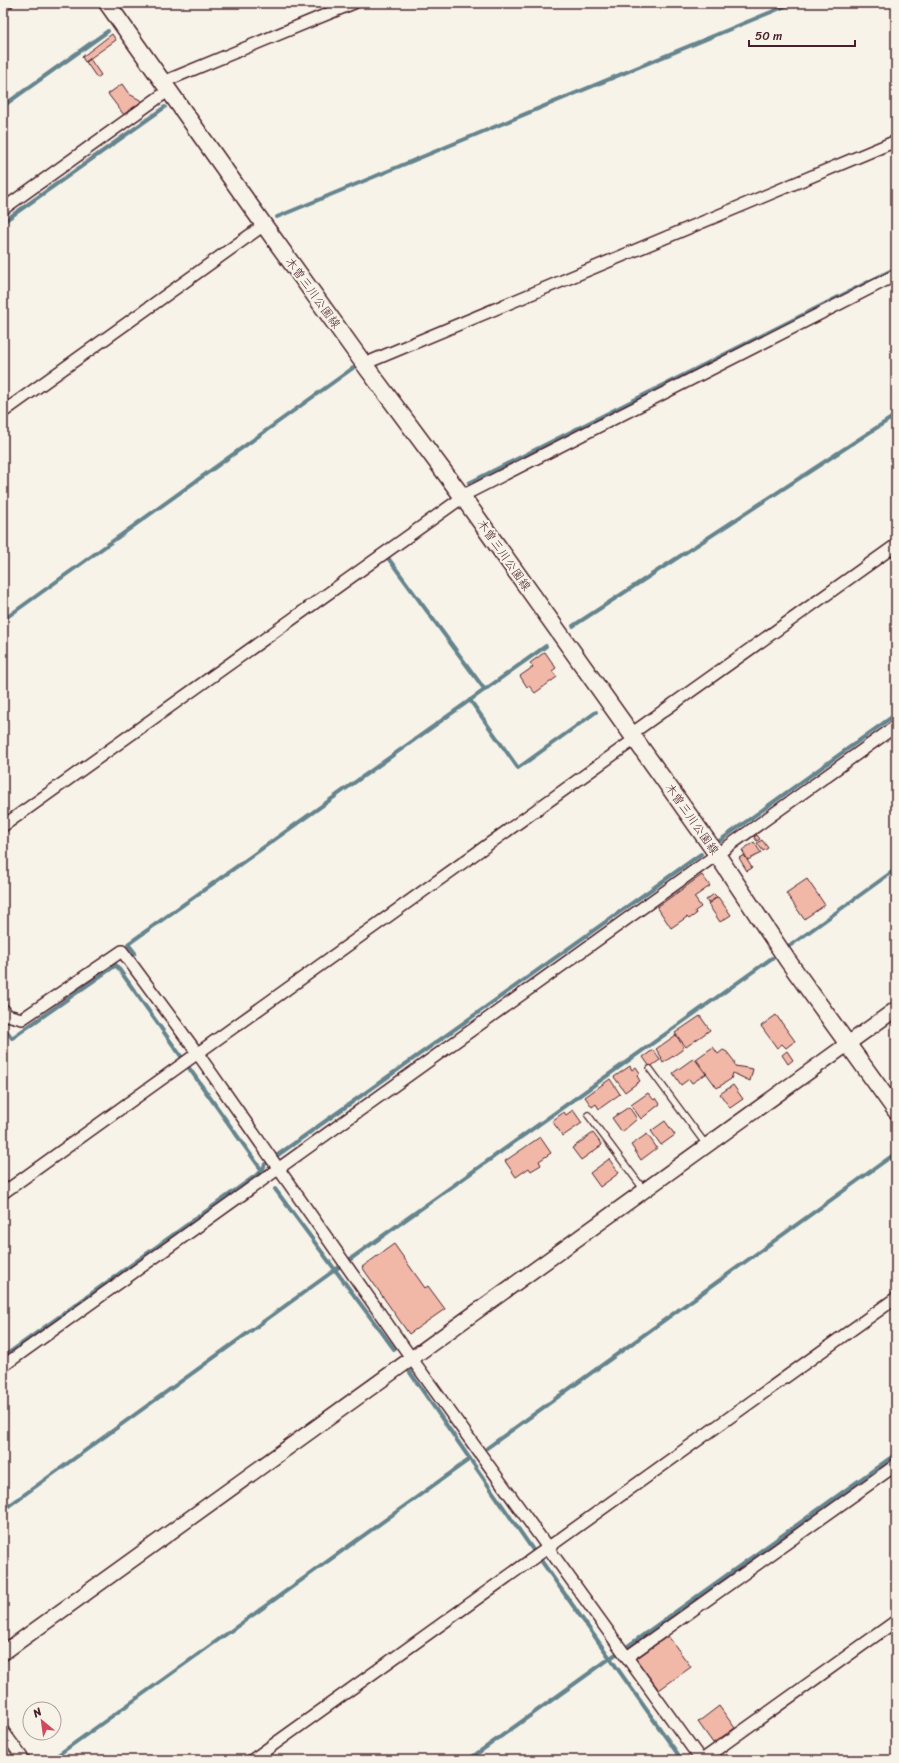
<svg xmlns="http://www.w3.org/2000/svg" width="899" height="1763" font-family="Sriracha,'Klee One',sans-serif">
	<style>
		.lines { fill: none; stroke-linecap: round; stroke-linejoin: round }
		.stream { stroke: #65848e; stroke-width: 4 }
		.building { fill: #f1b8a8; stroke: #4a1f2b }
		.service-casing { stroke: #4a1f2b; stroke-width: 8 }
		.minor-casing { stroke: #4a1f2b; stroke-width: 14 }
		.tertiary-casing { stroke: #4a1f2b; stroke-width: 17 }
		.secondary-casing { stroke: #4a1f2b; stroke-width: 19 }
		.service { stroke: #f7f3e8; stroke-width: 5.5 }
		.minor { stroke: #f7f3e8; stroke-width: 11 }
		.tertiary { stroke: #f7f3e8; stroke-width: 14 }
		.secondary { stroke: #f7f3e8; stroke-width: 16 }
		.labels { text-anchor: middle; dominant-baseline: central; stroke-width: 4; stroke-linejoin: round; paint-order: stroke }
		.street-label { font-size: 12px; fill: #4a1f2b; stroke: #f7f3e8 }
	</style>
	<rect width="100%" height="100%" fill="#f7f3e8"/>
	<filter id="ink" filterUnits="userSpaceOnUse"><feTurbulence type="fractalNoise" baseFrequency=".025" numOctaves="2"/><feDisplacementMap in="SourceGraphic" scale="8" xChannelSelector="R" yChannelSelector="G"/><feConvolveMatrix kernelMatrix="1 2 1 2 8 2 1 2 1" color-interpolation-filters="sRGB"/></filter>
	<g filter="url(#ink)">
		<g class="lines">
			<g class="stream">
				<polyline points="3,106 108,31"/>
				<polyline points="277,217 793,3"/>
				<polyline points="3,222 165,107"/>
				<polyline points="469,483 896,268"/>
				<polyline points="388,558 485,690"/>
				<polyline points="3,620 353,368"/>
				<polyline points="573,626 896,415"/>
				<polyline points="470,700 518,768 596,712"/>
				<polyline points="719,841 896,714"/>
				<polyline points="791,945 896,869"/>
				<polyline points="131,955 135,953 128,944 546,646"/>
				<polyline points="3,1026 12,1038 116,965 183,1059"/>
				<polyline points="189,1068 263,1172"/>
				<polyline points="275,1157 701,854"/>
				<polyline points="275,1189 394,1349"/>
				<polyline points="349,1260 772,958"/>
				<polyline points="3,1357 262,1171 265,1164"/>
				<polyline points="409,1371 533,1550"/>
				<polyline points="487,1448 896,1153"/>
				<polyline points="3,1510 339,1267"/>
				<polyline points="540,1559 682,1760"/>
				<polyline points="628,1646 896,1454"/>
				<polyline points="51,1760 470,1459"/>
				<polyline points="468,1760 616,1654"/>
			</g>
		</g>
		<g class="building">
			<polygon points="112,34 116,40 85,62 82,57"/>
			<polygon points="90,59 101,75 97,78 86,62"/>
			<polygon points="122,84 129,94 142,101 124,115 108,94"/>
			<polygon points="545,652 556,668 552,671 557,677 535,693 529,686 527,687 520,676 533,667 530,663"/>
			<polygon points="757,835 760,839 757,841 754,837"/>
			<polygon points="762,840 768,848 763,851 757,843"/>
			<polygon points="754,842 761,853 748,860 742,850"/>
			<polygon points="744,855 752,868 747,871 739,858"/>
			<polygon points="702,875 710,886 694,897 701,907 695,911 696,914 689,919 687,917 671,928 657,907"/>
			<polygon points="807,879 825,905 804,919 786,893"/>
			<polygon points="714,894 717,897 708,903 706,900"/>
			<polygon points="718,897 731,915 720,922 708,904"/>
			<polygon points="776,1015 795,1041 786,1048 782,1044 777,1048 761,1026"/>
			<polygon points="700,1016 710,1030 686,1047 675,1033"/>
			<polygon points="676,1035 683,1046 682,1050 663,1063 661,1059 662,1058 656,1049"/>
			<polygon points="713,1047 718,1054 723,1050 727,1052 734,1061 735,1066 753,1069 750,1081 733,1073 731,1079 717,1088 696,1059"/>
			<polygon points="653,1050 660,1060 650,1067 643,1057"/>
			<polygon points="787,1051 793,1060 788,1064 782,1055"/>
			<polygon points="694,1058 706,1074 692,1083 689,1079 681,1085 673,1073"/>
			<polygon points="630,1066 632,1070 636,1067 640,1073 637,1076 640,1081 625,1092 614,1077"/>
			<polygon points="610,1079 620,1094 599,1109 596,1104 592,1107 585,1097"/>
			<polygon points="733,1085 743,1099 730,1108 720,1094"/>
			<polygon points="648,1093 654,1100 656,1098 660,1104 641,1119 631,1105"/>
			<polygon points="629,1107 637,1119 622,1132 612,1118"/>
			<polygon points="573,1110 582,1123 563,1136 552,1121 564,1112 566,1115"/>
			<polygon points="665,1121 675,1135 661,1145 651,1131"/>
			<polygon points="593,1133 602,1145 581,1160 572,1148"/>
			<polygon points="647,1134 657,1148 641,1160 631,1145"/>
			<polygon points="540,1137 551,1153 539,1161 541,1165 531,1171 529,1168 516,1177 505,1161"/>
			<polygon points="609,1159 619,1173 600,1187 590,1173"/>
			<polygon points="394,1244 425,1288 428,1286 445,1309 409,1334 362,1267"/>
			<polygon points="668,1636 691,1667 659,1690 636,1659"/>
			<polygon points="719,1706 735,1728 713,1743 698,1722"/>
		</g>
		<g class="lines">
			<defs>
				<g id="service">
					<polyline points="650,1069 707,1146"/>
					<polyline points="588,1115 644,1190"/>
				</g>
				<g id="minor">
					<polyline points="3,6 7,3"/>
					<polyline points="163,82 354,3"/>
					<polyline points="3,209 169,90"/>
					<polyline points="364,364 896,141"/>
					<polyline points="3,412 264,225"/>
					<polyline points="462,496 896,275"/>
					<polyline points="631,734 896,545"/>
					<polyline points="3,826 463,497"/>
					<polyline points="3,1009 7,1015 22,1019 122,951 198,1054 412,1359 701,1760"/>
					<polyline points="3,1193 635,739"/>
					<polyline points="3,1366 896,726"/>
					<polyline points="627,1657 896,1465"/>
					<polyline points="3,1731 24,1760"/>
					<polyline points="252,1760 896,1298"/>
					<polyline points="702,1760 896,1621"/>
				</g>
				<polyline id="tertiary" points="3,1653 896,1009"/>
				<polyline id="secondary" points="107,3 264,225 364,364 462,496 716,853 788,961 896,1111"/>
			</defs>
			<use href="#service" class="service-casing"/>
			<use href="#minor" class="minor-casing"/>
			<use href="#tertiary" class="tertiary-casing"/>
			<use href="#secondary" class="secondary-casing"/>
			<use href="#service" class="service"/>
			<use href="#minor" class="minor"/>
			<use href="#tertiary" class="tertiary"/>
			<use href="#secondary" class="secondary"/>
		</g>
	</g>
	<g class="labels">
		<g class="street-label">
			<text transform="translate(313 293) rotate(54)">木曽三川公園線</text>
			<text transform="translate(504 555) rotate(55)">木曽三川公園線</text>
			<text transform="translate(692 819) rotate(55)">木曽三川公園線</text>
		</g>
	</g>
	<rect width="899" height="1763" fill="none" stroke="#f7f3e8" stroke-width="16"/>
	<rect x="8" y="8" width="883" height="1747" fill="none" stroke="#4a1f2b" stroke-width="1.5" filter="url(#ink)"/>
	<g transform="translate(42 1721) rotate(331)"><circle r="19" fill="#f7f3e8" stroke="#b29e9c"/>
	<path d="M0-3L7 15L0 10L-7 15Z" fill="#d1495b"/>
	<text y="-6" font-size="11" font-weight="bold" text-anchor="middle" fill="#4a1f2b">N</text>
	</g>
	<path d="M749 40v6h106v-6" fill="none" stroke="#4a1f2b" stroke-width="2"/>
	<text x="755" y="40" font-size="12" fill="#4a1f2b" stroke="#f7f3e8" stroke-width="3" paint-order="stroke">50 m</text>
</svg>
